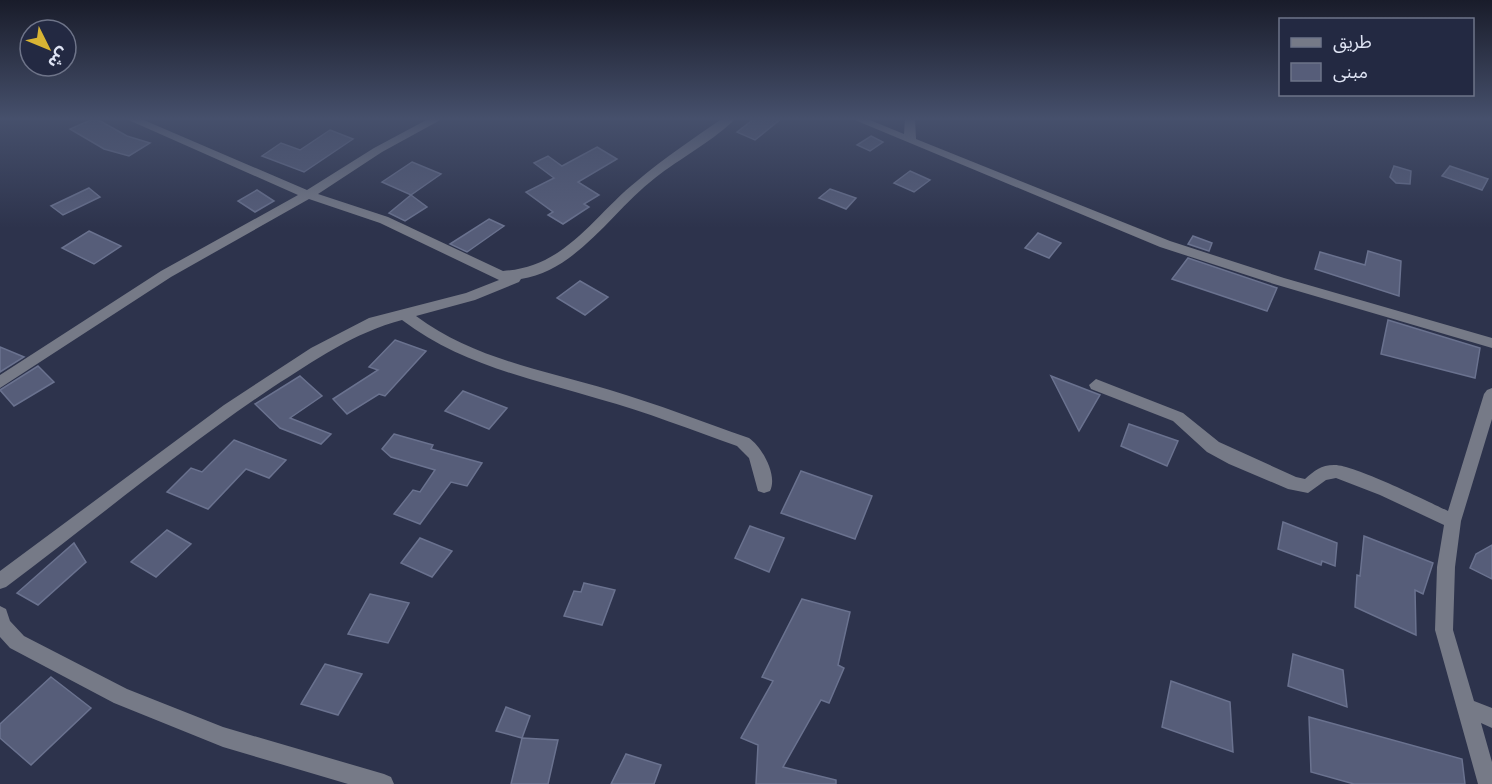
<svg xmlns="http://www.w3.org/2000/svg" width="1492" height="784" font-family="'Archivo Narrow','Noto Sans Arabic',sans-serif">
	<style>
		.building { fill: #565d79; stroke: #6a728f; stroke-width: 1.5 }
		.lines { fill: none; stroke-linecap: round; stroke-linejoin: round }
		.minor { fill: #767a87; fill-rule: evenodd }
	</style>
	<rect width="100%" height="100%" fill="#2d334c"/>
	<g class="building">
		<polygon points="95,118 127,136 150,143 129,156 104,149 70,129"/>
		<polygon points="755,118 782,118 755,140 737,132"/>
		<polygon points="330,130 353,139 304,172 262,156 281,143 300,150"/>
		<polygon points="871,136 883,142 870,151 857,145"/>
		<polygon points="597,147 617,159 578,182 599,195 584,204 589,207 563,224 548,215 553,212 526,192 554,178 534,163 548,156 562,166"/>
		<polygon points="412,162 441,174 411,195 382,182"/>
		<polygon points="1394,166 1411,171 1410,184 1396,183 1390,177"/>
		<polygon points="1450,166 1488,179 1482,190 1442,176"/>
		<polygon points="910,171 930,180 914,192 894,183"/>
		<polygon points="89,188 100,197 63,215 51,206"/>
		<polygon points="830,189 856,198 846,209 819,198"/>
		<polygon points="257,190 274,201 255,212 238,201"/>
		<polygon points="411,195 427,207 405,221 389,213"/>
		<polygon points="489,219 504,226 467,252 450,244"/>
		<polygon points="89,231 121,246 94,264 62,248"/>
		<polygon points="1038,233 1061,243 1049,258 1025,248"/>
		<polygon points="1193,236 1212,243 1209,251 1188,244"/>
		<polygon points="1368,251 1401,261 1399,296 1315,269 1320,252 1365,265"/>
		<polygon points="1188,258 1277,288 1267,311 1172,279"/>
		<polygon points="580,281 608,297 585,315 557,298"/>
		<polygon points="1388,320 1480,348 1475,378 1381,354"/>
		<polygon points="395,340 426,351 385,396 379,394 347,414 333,399 378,370 369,367"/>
		<polygon points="0,347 24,357 0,372"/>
		<polygon points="38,366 54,382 14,406 0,390"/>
		<polygon points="300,376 322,396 290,418 331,434 321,444 280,428 255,404"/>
		<polygon points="1051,376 1100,395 1079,431"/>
		<polygon points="463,391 507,408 489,429 445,411"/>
		<polygon points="1129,424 1178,441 1167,466 1121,446"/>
		<polygon points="394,434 433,445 431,449 482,463 467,486 451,482 420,524 394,514 413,490 420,492 435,470 391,457 382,449"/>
		<polygon points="234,440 286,460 269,478 246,469 208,509 167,492 191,468 202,472"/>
		<polygon points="801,471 872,496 855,539 781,513"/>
		<polygon points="1283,522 1337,543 1335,566 1322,561 1321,565 1278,549"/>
		<polygon points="750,526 784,538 769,572 735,558"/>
		<polygon points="167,530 191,544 156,577 131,562"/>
		<polygon points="1364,536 1433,563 1423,594 1415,590 1416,635 1355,607 1357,575 1360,576"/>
		<polygon points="420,538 452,551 432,577 401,563"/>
		<polygon points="74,543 86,562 38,605 17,593"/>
		<polygon points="1492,545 1492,579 1470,568 1476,554"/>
		<polygon points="584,583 615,590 602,625 564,616 574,591 581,592"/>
		<polygon points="370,594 409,603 388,643 348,634"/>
		<polygon points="802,599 850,612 838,665 844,668 829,703 821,700 783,767 836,780 836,784 756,784 758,745 741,738 773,681 762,677"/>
		<polygon points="1293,654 1343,670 1347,707 1288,686"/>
		<polygon points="325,664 362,674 338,715 301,704"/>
		<polygon points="51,677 91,708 31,765 0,738 0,724"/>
		<polygon points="1171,681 1230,702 1233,752 1162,727"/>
		<polygon points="506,707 530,716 522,738 496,731"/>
		<polygon points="1309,717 1462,759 1465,784 1354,784 1311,772"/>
		<polygon points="522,738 558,740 548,784 511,784"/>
		<polygon points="626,754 661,765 654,784 611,784"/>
	</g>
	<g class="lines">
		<g class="minor">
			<path d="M124,118H139L307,190L374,148L430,118H444L382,152L318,194L388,217L503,271C566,267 592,217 637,181C664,158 694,138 723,118H736C716,139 679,159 655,178C612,211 578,270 521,279L519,282L475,300L416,316C474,359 543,370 610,390C657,404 703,422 749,438C762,447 778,475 770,491L764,493L758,491L749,458L737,446C692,430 646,412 599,399C530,378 461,365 402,320C355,332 314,361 273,387C181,449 95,520 6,587L0,589V571L224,405L311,348L369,318L466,293L499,280L380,223L309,199L171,277L0,388V375L161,271L298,195Z"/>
			<polygon points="850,118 865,118 904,134 905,118 915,118 916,139 1170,241 1284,278 1492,338 1492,348 1274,284 1160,247"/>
			<path d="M1096,379L1183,413L1219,442L1296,477L1305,479C1314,471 1321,465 1334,465C1352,464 1427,501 1448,511L1484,394L1487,390L1492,388V419L1461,521L1455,567L1453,630L1474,701L1492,708V728L1481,723L1492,762V784H1478L1435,630L1437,567L1444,525L1380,495L1336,478L1326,480L1308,493L1288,489L1229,464L1207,452L1173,421L1091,389L1089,385Z"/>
			<polygon points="0,606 6,609 10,621 24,636 127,689 223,727 384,774 391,777 394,784 348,784 223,747 114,703 10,648 0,637"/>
		</g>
	</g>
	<linearGradient id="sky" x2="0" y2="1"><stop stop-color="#191c2a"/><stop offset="0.52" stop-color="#46506c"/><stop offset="1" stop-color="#46506c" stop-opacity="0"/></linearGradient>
	<rect width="1492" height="228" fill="url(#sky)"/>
	<rect x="1279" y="18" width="195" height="78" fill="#232942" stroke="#6e7489" stroke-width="1.5"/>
	<rect x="1291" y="38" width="30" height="9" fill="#767a87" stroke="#6e7489" stroke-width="1.5"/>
	<text x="1333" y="48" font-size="18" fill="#dfe4f4">طريق</text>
	<rect x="1291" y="63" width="30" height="18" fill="#565d79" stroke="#6e7489" stroke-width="1.5"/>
	<text x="1333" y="78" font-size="18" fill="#dfe4f4">مبنى</text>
	<g transform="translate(48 48) rotate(133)"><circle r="28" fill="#232942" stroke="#6e7489" stroke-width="1.5"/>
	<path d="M0-4.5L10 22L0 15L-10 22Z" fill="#d8b434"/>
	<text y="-9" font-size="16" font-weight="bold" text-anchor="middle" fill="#dfe4f4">ش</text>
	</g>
</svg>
